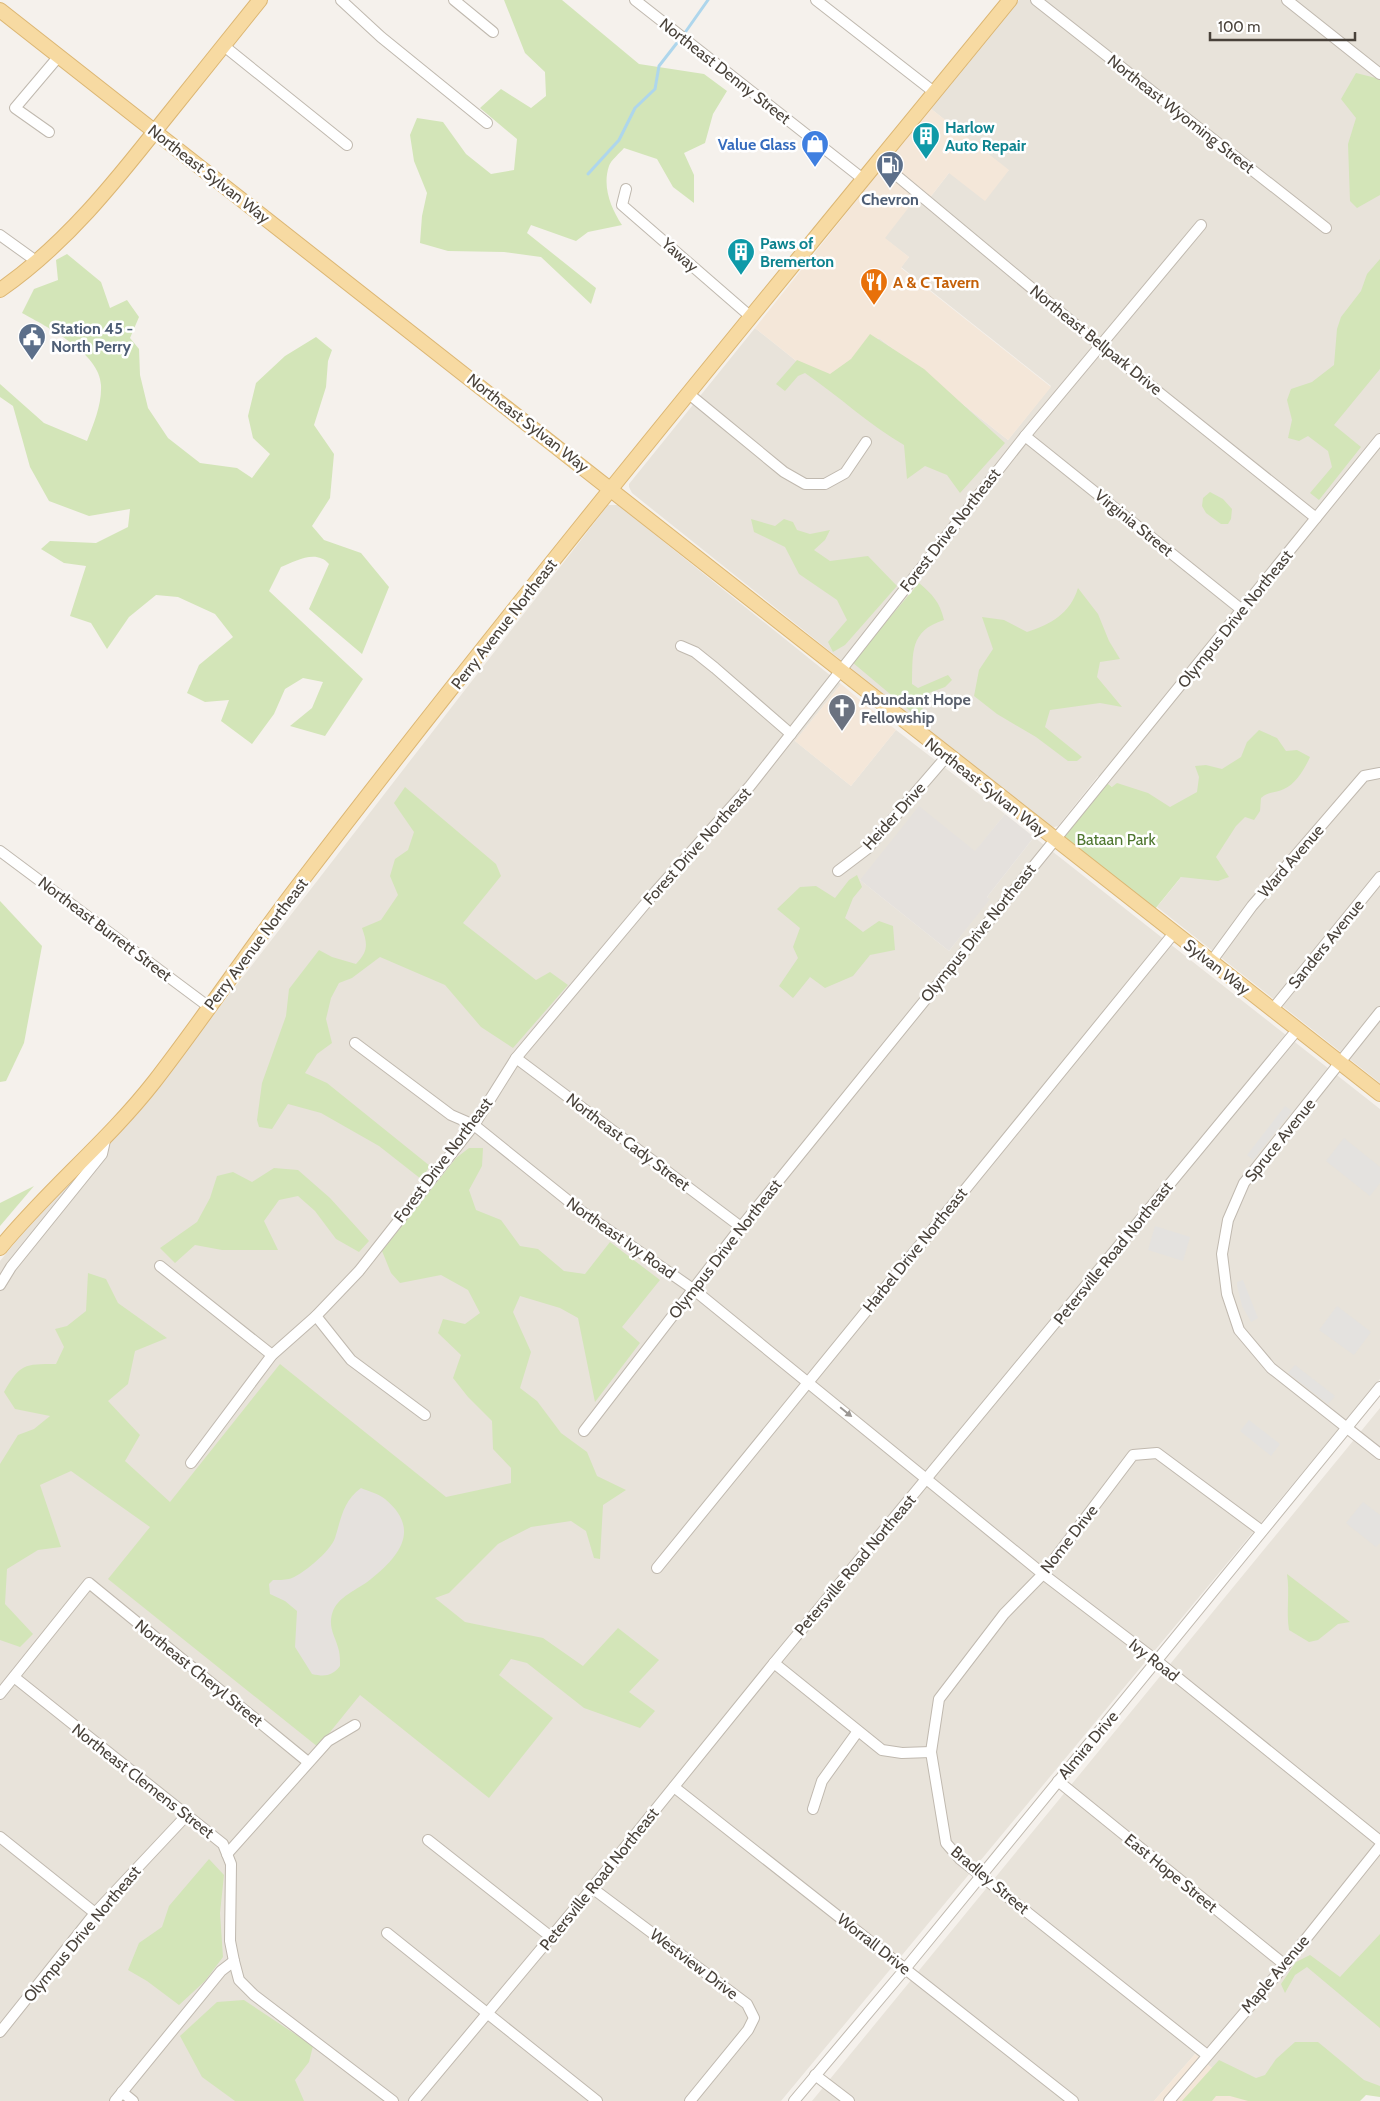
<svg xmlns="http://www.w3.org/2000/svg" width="1380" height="2101" font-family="Cabin,sans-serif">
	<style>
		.residential { fill: #e8e3da }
		.commercial { fill: #f4e7d9 }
		.industrial { fill: #e5e1dd }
		.green { fill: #d3e5b8; fill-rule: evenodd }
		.parking { fill: #e4e2df }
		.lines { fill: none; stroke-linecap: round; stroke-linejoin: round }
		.stream { stroke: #aed6ec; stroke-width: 3 }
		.minor-casing { stroke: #c0b9af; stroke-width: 12 }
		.major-casing { stroke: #dcb673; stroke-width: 16 }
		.minor { stroke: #fff; stroke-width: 10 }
		.major { stroke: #f7daa2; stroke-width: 14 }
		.oneway { fill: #9b9793 }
		.labels { text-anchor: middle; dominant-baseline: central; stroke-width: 5; stroke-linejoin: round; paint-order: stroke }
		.street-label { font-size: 16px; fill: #49423a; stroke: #fff }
		.culture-label { font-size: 16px; font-weight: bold; fill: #0d838f; stroke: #fff; text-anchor: start }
		.shop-label { font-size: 16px; font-weight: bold; fill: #366cbe; stroke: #fff; text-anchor: end }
		.service-label { font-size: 16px; font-weight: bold; fill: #4e5e75; stroke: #fff }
		.food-label { font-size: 16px; font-weight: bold; fill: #c56008; stroke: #fff; text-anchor: start }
		.worship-label { font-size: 16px; font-weight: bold; fill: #5b616d; stroke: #fff; text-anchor: start }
		.park-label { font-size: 16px; fill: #4f7730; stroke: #fff }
	</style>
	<rect width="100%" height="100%" fill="#f5f1ec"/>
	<g class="residential">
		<polygon points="1019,0 1380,0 1380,1083 1157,907 1199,855 1098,776 1058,826 1051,828 632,493 629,487 629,484 755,328 835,392 879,338 1008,440 1051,386 901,267 909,257 884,238 916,197 925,204 949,173 1009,171 930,108"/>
		<polygon points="608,505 618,505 841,684 795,741 851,786 896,730 1005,814 975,852 860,880 949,951 989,899 987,897 1034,837 1380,1109 1380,1379 781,2101 0,2101 0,1261 40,1212 136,1115"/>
		<polygon points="1380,1408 1380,2091 1252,2101 1195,2054 1154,2101 812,2101"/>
	</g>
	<g class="commercial">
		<polygon points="930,108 1009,170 985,201 949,173 925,204 916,198 885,238 909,257 901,268 1051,387 1008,440 879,338 835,392 755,328"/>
		<polygon points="841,684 896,730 851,786 795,741"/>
		<polygon points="1195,2054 1252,2101 1154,2101"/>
	</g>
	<g class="industrial">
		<polygon points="919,806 975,851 1005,814 1034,837 987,897 990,899 949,951 860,880"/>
		<polygon points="372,1438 434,1598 340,1720 223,1627"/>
	</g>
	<g class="green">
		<path d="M504,0H562L639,64L704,74L727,91L713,114L705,143L684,153L694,175V203L673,187L657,159L624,148C620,153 611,160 609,166C602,187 611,208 622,225L588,232L576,241L531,225L527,233L596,288L591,304L541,257L504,252L448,251L420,243L422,216L427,193L414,161L410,135L417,118L443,122L466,154L491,174L514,170L517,139L480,108L501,89L531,108L546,96L545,72L525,53Z"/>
		<polygon points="1356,73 1380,79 1380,195 1357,208 1350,201 1348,144 1356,118 1341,99"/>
		<path d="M67,254L101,282L110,308L127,300L139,317L130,338L139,349L140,375L148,408L168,438L200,463L237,468L252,478L270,454L253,438L248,416L256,383L285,356L316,337L332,350L328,361L326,387L314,425L334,454L330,498L312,526L324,540L361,553L389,587L362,654L309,609L329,564C316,549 296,561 281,567L269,591L363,679L325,736L290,726L312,708L323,682L303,678L285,689L274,714L252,744L221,721L229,700L205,702L187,693L199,665L233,637L215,614L178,597L156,595L129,617L107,649L91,623L70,616L86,566L64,563L41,549L50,541L96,543L128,527L130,509L89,516L49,501L30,467L13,406L0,397V384L44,423L87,441C94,423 102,404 101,385C100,353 47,327 22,313L34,289L58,280L56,260Z"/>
		<polygon points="1380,259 1380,369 1334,425 1361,447 1319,500 1310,493 1332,467 1328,451 1308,436 1299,441 1288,438 1292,420 1287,400 1291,389 1312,382 1334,365 1337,329 1341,317 1361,291 1367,274"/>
		<path d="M870,334L924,369L1005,443L960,493L947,475L925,466L907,479L904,445C869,425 839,396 805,373L798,376L785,391L776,384L797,360L830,374L851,359Z"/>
		<polygon points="1210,492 1223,499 1232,509 1231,519 1228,524 1221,524 1206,513 1202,506 1203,498"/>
		<polygon points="751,519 775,526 784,519 793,522 797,530 810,534 830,530 825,540 814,550 830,561 868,556 897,586 845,645 833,652 828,642 847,620 837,600 799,574 785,547 754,532"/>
		<path d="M919,583C932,594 940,602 944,620C909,631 913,653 912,684L918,688L948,675L952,680L945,687L921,696L923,712L915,715L852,662Z"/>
		<path d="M1078,588L1098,614L1109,641L1120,659L1100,662L1097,677L1122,707L1100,703L1050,710L1045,727L1082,757L1077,761H1068L1036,737L997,714L974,696L979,670L993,649L982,617L1004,620L1027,632C1051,624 1070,614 1078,588Z"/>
		<path d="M1259,730L1277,738L1286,751L1297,750L1310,757C1305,768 1296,784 1284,789C1276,793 1269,791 1261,798L1260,811L1254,820L1245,817L1236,826L1216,857L1229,877L1218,881L1181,877L1151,914L1054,839L1103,780L1112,787L1117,783L1148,793L1170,807L1197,792L1199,777L1195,766L1206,765L1222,769L1241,757L1247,742Z"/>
		<path d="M405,787L496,864L501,876L463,923L536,980L550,972L568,985L513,1048L481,1027L445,985L380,957L352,978L339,983L331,998L326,1019L332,1043L317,1054L305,1073L327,1083L430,1166L421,1179L379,1146L321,1113L288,1104L272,1129L259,1127L257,1120L262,1083L286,1016L289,989L319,950L332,957L356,964C368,951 368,945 362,928L381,920L398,895L390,876L395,859L408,850L414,832L394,803Z"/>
		<polygon points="857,875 862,887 853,898 845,918 863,932 879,921 893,926 895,950 870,955 853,976 825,988 810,977 793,998 779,986 798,958 793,947 800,928 777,909 800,887 816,886 835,898 849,880"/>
		<polygon points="0,901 42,946 24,1043 6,1081 0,1082"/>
		<path d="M469,1148H483L482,1166L469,1190L476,1210L501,1220L520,1246L538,1249L564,1271L585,1274L610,1242L660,1280L622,1327L640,1343L595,1402L578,1318L560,1308L520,1296L513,1312L531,1352L520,1388L537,1401L561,1433L587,1452L597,1476L626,1490L603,1505L600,1559L594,1558L586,1531L571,1521L531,1527L498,1544L449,1593L435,1598L465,1622L543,1638L583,1666L618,1628L659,1660L629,1692L655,1711L640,1728L584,1708L527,1663L511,1659L499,1675L553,1718L489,1798L360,1695L318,1747L108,1579L150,1527L71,1471L40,1485L61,1547L38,1550L7,1569L5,1604L33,1634L20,1647L0,1640V1464L18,1435L34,1429L50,1416L15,1409L4,1392C20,1364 24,1364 56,1364L64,1347L55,1329L67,1326L86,1311L88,1273L106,1279L118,1303L167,1338L135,1351L128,1384L108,1401L140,1435L125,1461L170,1502L280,1364L446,1497L511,1483V1468L493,1449L492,1421L468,1397L453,1378L461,1355L438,1333L443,1319L465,1324L480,1313L468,1290L441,1275L400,1283L391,1273L382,1251L456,1158ZM361,1488C368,1491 379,1494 385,1499C421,1529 400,1556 371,1579C358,1590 337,1596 332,1614C328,1629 336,1637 339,1651C340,1656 340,1661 340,1666C332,1676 325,1677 312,1674L295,1647L297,1611L285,1601L270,1594L269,1584L273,1580C278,1580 284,1580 289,1579C301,1576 331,1551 335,1538C341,1519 343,1501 361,1488Z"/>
		<polygon points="274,1168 298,1170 330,1198 369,1241 359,1252 336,1239 315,1211 298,1196 279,1200 264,1221 278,1250 222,1250 195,1245 175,1263 160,1248 197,1222 210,1198 217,1176 233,1172 252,1182"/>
		<polygon points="34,1186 0,1226 0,1203"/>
		<path d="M1287,1574L1350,1622L1338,1624L1318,1640L1309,1642L1289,1630C1286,1611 1290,1593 1287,1574Z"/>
		<polygon points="209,1859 224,1875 220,1913 223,1957 205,1981 179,2005 147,1981 128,1970 139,1943 162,1927 169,1906"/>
		<polygon points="1380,1934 1380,2028 1307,1967 1295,1975 1285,1993 1281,1984 1296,1962 1310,1955 1340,1977"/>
		<polygon points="244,2000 313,2046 309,2062 295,2080 304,2101 235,2101 202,2077 180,2036 217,2002"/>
		<polygon points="1295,2042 1318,2042 1364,2080 1380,2086 1380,2097 1366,2095 1360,2101 1248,2101 1230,2096 1216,2096 1212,2101 1182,2101 1219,2060 1256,2078 1265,2075 1276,2059"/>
	</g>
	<g class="parking">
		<polygon points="1285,1106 1292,1111 1253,1160 1247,1155"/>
		<polygon points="1344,1138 1380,1167 1380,1183 1370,1196 1326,1161"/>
		<polygon points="1155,1226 1190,1237 1183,1261 1148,1250"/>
		<polygon points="1243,1280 1258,1318 1251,1322 1242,1306 1237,1286 1237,1282"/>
		<polygon points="1337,1306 1371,1332 1354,1355 1319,1330"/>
		<polygon points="1295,1365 1335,1396 1328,1404 1288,1373"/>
		<polygon points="1249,1420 1280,1444 1271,1456 1240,1431"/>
		<polygon points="1363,1502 1380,1515 1380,1543 1376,1547 1346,1523"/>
	</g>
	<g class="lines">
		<g class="stream">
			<polyline points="684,34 708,0"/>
			<polyline points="588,174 619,140 635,108 655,89 659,66 680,39"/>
		</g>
		<defs>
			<g id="minor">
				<polyline points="341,0 381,37 487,123"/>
				<polyline points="454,0 493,32"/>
				<polyline points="635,0 863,179"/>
				<polyline points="816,0 934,92"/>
				<polyline points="1036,0 1326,228"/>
				<polyline points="1287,0 1380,74"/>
				<polyline points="224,46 347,145"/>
				<polyline points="49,132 15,108 59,56"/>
				<polyline points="878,160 1101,346 1316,518"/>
				<polyline points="626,189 622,205 751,317"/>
				<polyline points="0,235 36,261"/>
				<polyline points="689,394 784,472 805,484 825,484 845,473 866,442"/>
				<polyline points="1025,436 1242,610"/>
				<polyline points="681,646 695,652 715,668 791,734"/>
				<polyline points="0,851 209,1007"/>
				<polyline points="838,871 867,849 947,756"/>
				<polyline points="1211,962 1252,906 1364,776 1380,773"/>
				<polyline points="1272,1010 1380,877"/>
				<polyline points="1380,1012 1244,1183 1228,1220 1222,1254 1227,1294 1239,1330 1271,1368 1380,1454"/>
				<polyline points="355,1043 451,1115 474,1125 581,1211 693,1289 1043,1574 1157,1661 1380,1841"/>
				<polyline points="516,1058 741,1227"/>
				<polyline points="160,1266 272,1355"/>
				<polyline points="0,1285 11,1267 102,1154 106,1136"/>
				<polyline points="316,1316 351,1360 425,1415"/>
				<polyline points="584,1431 741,1227 1380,439"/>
				<polyline points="191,1463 272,1355 316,1316 359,1271 474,1125 516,1058 656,891 750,786 1025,436 1201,225"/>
				<polyline points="657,1568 1174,933"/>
				<polyline points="774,1663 882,1750 902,1753 931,1752"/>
				<polyline points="14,1677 223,1844 231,1864 230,1941 234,1961 239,1980 254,1995 393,2101"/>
				<polyline points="0,1694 89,1583 308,1762"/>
				<polyline points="1058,1781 1285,1965"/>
				<polyline points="674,1787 1073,2101"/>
				<polyline points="813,1809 822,1781 858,1731"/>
				<polyline points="0,1837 95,1913"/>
				<polyline points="428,1840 551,1937"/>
				<polyline points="227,1854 328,1741 355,1725"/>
				<polyline points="592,1888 747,2004 754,2018 748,2030 690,2101"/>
				<polyline points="387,1933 597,2101"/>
				<polyline points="0,2032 95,1913 186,1816"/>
				<polyline points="1207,2055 960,1859 946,1843 931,1752 939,1699 1004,1614 1043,1574 1133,1455 1157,1453 1262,1531"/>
				<polyline points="815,2075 849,2101"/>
				<polyline points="122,2092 133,2101"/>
				<polyline points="115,2101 221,1971 234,1961"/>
				<polyline points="414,2101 592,1888 774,1663 1297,1030"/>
				<polyline points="794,2101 905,1969 1380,1387"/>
				<polyline points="1169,2101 1285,1965 1380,1846"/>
			</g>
			<g id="major">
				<polyline points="0,10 1380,1094"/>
				<path d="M0,290C65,245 115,182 163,121C195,81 228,40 260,0"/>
				<path d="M0,1248C48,1189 107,1142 154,1082C203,1019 248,951 297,887C527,586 770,294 1010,0"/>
			</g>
		</defs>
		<use href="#minor" class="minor-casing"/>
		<use href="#major" class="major-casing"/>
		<use href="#minor" class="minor"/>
		<use href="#major" class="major"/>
	</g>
	<defs><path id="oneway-solid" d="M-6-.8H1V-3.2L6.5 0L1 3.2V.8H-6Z" transform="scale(1.25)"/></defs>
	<use class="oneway" href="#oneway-solid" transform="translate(846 1412) rotate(39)"/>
	<defs>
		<symbol id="building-pin" viewBox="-11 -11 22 30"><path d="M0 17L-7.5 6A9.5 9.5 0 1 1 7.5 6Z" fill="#0f9aa8" stroke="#fff"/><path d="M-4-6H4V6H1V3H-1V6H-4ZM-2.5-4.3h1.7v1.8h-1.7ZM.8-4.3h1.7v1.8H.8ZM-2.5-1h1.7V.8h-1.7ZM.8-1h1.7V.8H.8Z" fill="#fff"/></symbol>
		<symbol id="shop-pin" viewBox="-11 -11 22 30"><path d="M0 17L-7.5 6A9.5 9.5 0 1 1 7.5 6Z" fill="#3f7fe0" stroke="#fff"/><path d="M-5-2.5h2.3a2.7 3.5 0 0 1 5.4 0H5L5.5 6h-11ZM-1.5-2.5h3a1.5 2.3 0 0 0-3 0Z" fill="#fff"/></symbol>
		<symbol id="fuel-pin" viewBox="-11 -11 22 30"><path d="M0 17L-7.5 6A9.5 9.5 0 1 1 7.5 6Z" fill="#5c6f8a" stroke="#fff"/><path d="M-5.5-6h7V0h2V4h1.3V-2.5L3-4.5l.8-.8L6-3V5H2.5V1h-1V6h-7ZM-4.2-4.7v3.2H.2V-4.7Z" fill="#fff"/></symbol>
		<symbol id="restaurant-pin" viewBox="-11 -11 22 30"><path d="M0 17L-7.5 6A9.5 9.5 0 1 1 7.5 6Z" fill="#e8710a" stroke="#fff"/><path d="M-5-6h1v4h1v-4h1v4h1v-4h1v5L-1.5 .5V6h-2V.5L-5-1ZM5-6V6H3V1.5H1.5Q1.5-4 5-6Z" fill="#fff"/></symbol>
		<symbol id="civic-pin" viewBox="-11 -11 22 30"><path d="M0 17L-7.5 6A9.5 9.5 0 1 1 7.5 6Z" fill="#5c6f8a" stroke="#fff"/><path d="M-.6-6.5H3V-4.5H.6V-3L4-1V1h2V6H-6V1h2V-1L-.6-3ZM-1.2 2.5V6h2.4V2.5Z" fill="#fff"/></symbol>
		<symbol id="church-pin" viewBox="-11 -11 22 30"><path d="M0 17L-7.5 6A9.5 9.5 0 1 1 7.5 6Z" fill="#6b7280" stroke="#fff"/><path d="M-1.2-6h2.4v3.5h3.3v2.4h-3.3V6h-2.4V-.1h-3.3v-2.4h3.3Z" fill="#fff"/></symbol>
	</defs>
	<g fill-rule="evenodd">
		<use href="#building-pin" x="910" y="120" width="32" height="43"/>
		<use href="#shop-pin" x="799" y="128" width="32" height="43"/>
		<use href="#fuel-pin" x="874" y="149" width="32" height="43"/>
		<use href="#building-pin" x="725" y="236" width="32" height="43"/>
		<use href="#restaurant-pin" x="858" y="266" width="32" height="43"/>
		<use href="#civic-pin" x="16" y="321" width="32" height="43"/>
		<use href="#church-pin" x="826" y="692" width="32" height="43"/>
	</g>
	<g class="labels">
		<g class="street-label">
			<text transform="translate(725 71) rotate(38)">Northeast Denny Street</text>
			<text transform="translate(1181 114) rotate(38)">Northeast Wyoming Street</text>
			<text transform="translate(209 174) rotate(38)">Northeast Sylvan Way</text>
			<text transform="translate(680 255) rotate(41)">Yaway</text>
			<text transform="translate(1096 340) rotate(39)">Northeast Bellpark Drive</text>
			<text transform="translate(528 423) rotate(38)">Northeast Sylvan Way</text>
			<text transform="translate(1134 523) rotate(39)">Virginia Street</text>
			<text transform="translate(950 530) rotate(-52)">Forest Drive Northeast</text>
			<text transform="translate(1235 619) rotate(-51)">Olympus Drive Northeast</text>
			<text transform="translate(504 624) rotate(-52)">Perry Avenue Northeast</text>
			<text transform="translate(986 787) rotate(38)">Northeast Sylvan Way</text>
			<text transform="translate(894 816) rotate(-48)">Heider Drive</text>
			<text transform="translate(697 846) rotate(-48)">Forest Drive Northeast</text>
			<text transform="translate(1291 861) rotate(-49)">Ward Avenue</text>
			<text transform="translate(105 929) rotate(37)">Northeast Burrett Street</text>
			<text transform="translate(978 933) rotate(-51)">Olympus Drive Northeast</text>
			<text transform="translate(256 944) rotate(-53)">Perry Avenue Northeast</text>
			<text transform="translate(1326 944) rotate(-51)">Sanders Avenue</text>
			<text transform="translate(1217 967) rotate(38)">Sylvan Way</text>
			<text transform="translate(1280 1140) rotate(-51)">Spruce Avenue</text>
			<text transform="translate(628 1142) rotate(37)">Northeast Cady Street</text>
			<text transform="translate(443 1160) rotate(-53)">Forest Drive Northeast</text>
			<text transform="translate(621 1238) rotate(35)">Northeast Ivy Road</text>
			<text transform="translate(725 1249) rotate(-52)">Olympus Drive Northeast</text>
			<text transform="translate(915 1250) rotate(-51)">Harbel Drive Northeast</text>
			<text transform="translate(1113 1253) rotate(-51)">Petersville Road Northeast</text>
			<text transform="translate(1069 1539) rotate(-52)">Nome Drive</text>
			<text transform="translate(855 1565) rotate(-50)">Petersville Road Northeast</text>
			<text transform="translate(1154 1660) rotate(38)">Ivy Road</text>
			<text transform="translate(199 1673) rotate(39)">Northeast Cheryl Street</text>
			<text transform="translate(1088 1745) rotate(-50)">Almira Drive</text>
			<text transform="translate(143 1781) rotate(38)">Northeast Clemens Street</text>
			<text transform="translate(1171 1873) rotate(39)">East Hope Street</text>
			<text transform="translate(599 1879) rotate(-51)">Petersville Road Northeast</text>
			<text transform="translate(990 1880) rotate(40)">Bradley Street</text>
			<text transform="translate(82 1934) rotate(-50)">Olympus Drive Northeast</text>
			<text transform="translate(874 1944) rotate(38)">Worrall Drive</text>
			<text transform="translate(694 1964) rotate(37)">Westview Drive</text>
			<text transform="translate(1275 1974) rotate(-50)">Maple Avenue</text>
		</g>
		<g class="culture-label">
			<text x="945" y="127">Harlow<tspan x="945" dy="18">Auto Repair</tspan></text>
			<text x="760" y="243">Paws of<tspan x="760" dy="18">Bremerton</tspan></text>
		</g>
		<g class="shop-label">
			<text x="796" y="144">Value Glass</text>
		</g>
		<g class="service-label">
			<text x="890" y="199">Chevron</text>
			<text x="51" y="328" text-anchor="start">Station 45 -<tspan x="51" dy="18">North Perry</tspan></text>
		</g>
		<g class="food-label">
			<text x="893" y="282">A &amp; C Tavern</text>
		</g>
		<g class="worship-label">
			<text x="861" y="699">Abundant Hope<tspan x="861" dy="18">Fellowship</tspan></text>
		</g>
		<g class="park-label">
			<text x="1116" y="839">Bataan Park</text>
		</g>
	</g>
	<path d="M1210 32v8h145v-8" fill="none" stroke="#49423a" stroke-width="2.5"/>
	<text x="1218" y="32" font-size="15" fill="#49423a" stroke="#ffffff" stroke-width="4" paint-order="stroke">100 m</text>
</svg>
